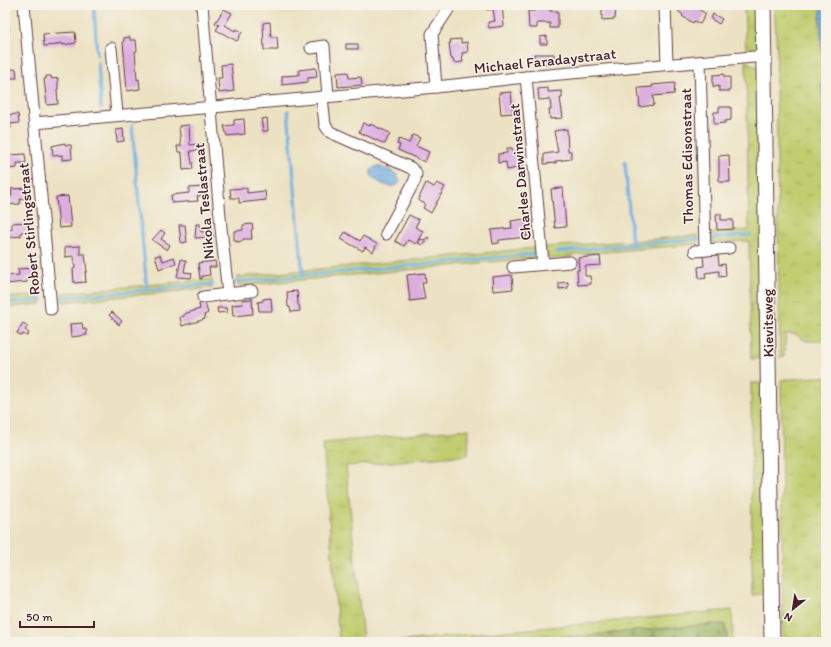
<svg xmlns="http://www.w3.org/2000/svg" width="831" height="647" font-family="Itim,sans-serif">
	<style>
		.grass { fill: url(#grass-tufts); stroke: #85764d }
		.forest { fill: url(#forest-firs); stroke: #716846 }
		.water { fill: url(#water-rules); stroke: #5c6887 }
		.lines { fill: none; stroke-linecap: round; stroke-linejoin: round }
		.stream { stroke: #6fb0e3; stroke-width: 3 }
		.building { fill: #dcaee0 }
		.street-casing { stroke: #623c42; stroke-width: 13 }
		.secondary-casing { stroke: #623c42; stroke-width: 17 }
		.street { stroke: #fff; stroke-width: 11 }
		.secondary { stroke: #fff; stroke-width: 15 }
		.labels { text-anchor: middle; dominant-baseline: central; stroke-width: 3; stroke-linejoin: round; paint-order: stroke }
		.street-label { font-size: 15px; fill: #4a1f2b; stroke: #f7f3e8 }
	</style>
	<defs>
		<pattern id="grass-tufts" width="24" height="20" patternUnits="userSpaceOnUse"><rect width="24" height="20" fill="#c0cd6f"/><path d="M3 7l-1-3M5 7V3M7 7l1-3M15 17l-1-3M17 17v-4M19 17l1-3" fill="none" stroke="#a6b060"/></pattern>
		<pattern id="forest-firs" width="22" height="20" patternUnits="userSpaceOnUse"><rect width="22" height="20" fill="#98b062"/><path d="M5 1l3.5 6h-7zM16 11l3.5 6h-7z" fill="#7e8f51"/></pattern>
		<pattern id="water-rules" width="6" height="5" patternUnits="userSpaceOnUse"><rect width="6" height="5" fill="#6fb0e3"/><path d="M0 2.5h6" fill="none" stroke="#5d8fb8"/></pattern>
	</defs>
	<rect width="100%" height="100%" fill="#f7f3e8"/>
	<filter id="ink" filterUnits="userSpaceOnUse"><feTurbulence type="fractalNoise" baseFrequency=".025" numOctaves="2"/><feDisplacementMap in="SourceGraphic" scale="8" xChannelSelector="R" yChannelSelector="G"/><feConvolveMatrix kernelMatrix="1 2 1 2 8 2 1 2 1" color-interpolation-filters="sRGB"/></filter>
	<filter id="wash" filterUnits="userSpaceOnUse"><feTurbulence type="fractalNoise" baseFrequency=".012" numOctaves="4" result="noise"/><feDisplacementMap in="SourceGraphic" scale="16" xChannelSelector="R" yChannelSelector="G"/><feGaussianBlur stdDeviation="0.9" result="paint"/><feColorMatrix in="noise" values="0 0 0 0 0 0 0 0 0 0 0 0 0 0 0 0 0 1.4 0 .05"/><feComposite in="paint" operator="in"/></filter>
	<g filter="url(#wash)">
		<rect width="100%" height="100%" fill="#ece2c3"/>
		<g class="grass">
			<polygon points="744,5 757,5 759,48 746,54"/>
			<polygon points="774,5 822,5 820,19 823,65 822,95 825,103 826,108 824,113 826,128 826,152 824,172 826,187 826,341 806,341 795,334 786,334 784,357 780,358 776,79 777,52"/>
			<polygon points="746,61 759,68 765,358 751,359 749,241 716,243 711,242 710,233 749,230"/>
			<polygon points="698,235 698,240 696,244 572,255 572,257 551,259 546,255 545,247 633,241"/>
			<polygon points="535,248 535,255 534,258 238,286 237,277"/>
			<polygon points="212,279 212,288 63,302 62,293"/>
			<polygon points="40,295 41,304 5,308 5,298"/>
			<polygon points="816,377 826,377 826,642 783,642 781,380"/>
			<polygon points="751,383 766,383 768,593 752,595"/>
			<polygon points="469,429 468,455 346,466 363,642 339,642 323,443"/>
			<polygon points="732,610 733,642 727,642 727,630 713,624 511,642 389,642"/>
		</g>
		<polygon class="forest" points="713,624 725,624 727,642 511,642"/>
		<g class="water">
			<polygon points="822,5 826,5 826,128 824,113 825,103 822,95 823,65 820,19"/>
			<path d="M378,166C387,169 399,172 400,182C393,196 355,172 378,166Z"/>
		</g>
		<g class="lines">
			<g class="stream">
				<polyline points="94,5 97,55"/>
				<polyline points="98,62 101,108"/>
				<polyline points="288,111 303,276"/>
				<polyline points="132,126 147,290"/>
				<polyline points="625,162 632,245"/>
				<polyline points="713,238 751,235"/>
				<polyline points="556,252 698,239"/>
				<polyline points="235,282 534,254"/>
				<polyline points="59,298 213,284"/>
				<polyline points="5,303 43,300"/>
			</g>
		</g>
		<g id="blocks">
			<g class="building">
				<polygon points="487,5 502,5 504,26 489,28 488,22 495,21 493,9 487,10"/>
				<polygon points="602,5 615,5 615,8 616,8 615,19 602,20"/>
				<polygon points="682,5 692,5 706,14 700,24 694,21 693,23 682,16 683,15 678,11"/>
				<polygon points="536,6 550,6 550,11 558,11 558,28 550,28 550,23 537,23 537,28 529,28 528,11 536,11"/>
				<polygon points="224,9 232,13 225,25 235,31 236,29 242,32 237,41 216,30 219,25 215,23"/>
				<polygon points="5,13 8,13 9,32 5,32"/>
				<polygon points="713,14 722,19 719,24 711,19"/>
				<polygon points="270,22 271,37 277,37 278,50 264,50 263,23"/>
				<polygon points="75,32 76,43 62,45 62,43 57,44 57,45 44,46 43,34"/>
				<polygon points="547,36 547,44 540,44 540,37"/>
				<polygon points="130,37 130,40 136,40 137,51 135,51 137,80 139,79 140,89 127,91 123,41 124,41 124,38"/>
				<polygon points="461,39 461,43 467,42 468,52 462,53 463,62 454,63 453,59 451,59 449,43 451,43 450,40"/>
				<rect x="346" y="44" width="12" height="5"/>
				<polygon points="534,54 554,54 554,63 534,64"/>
				<polygon points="231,64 234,91 219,93 218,78 222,78 221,65"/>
				<polygon points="316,68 317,77 308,78 308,82 282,85 282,76 299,75 299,70"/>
				<polygon points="16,69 17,78 10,78 9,88 5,89 5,70"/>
				<polygon points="348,72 349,78 361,77 362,85 338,87 337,73"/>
				<polygon points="724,74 724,77 730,77 730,91 719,91 719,86 713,87 713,75"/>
				<polygon points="46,76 51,76 52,79 58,78 58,89 57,89 58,104 47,105 44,79 46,79"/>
				<polygon points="675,83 674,94 653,96 654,105 640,107 638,88 653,87 652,85"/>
				<polygon points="548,88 548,92 562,91 562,98 560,98 563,118 550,119 549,110 551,110 550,99 539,100 538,89"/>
				<polygon points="511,92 513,113 501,114 499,93"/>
				<polygon points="719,107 731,107 731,120 725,121 725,123 714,124 714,112 719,112"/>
				<polygon points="18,114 19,123 10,124 11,128 5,129 5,115"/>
				<polygon points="267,118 268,131 263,131 261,119"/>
				<polygon points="244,119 245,134 227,136 224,126 234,125 234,120"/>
				<polygon points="363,123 370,126 370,124 390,133 385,144 359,132"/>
				<polygon points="189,125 190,145 200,144 200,150 190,151 193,169 183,170 182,152 178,152 177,146 181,146 179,126"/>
				<polygon points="123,129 124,141 117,142 116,130"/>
				<polygon points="567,129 568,151 571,151 571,159 556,161 556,163 544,164 544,154 558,152 554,131"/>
				<polygon points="413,135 420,138 416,146 429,152 425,162 398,150 400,145 397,144 399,139 409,143"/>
				<polygon points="65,143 65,145 71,145 72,159 62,160 62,155 53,156 52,146"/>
				<polygon points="507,148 512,148 513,155 519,154 522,167 507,170 506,162 498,163 498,154 507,153"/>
				<polygon points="25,154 26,163 17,163 17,168 5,169 5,161 9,160 8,155"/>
				<polygon points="729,155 730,182 719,182 719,156"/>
				<polygon points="426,183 427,183 434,187 437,183 445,187 431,213 423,208 425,204 418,200"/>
				<polygon points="205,187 206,196 197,196 198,201 172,203 171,195 189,193 189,188"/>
				<polygon points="28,188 29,198 20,199 20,204 5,205 5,197 12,196 11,189"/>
				<polygon points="247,188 247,193 265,191 266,200 239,203 239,198 231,198 230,189"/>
				<polygon points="563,188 566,227 555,228 551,189"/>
				<polygon points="68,196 71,227 59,228 56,197"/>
				<polygon points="716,214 721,214 721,220 733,220 733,229 717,230"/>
				<polygon points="409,215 419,220 415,227 423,231 416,244 408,240 404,246 395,241"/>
				<polygon points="525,219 527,237 499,240 499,243 493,244 491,230 512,228 511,221"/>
				<polygon points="28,222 29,231 21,232 21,236 5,238 5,230 12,229 12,223"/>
				<polygon points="196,224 200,224 201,232 212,231 213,237 195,238"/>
				<polygon points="252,224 253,229 251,230 252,239 243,239 243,241 236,242 236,240 234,240 234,231 243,230 243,225"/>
				<polygon points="179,225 185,225 187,242 181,243"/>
				<polygon points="161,230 165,233 161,239 170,245 167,250 152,240"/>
				<polygon points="345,232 360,241 363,236 377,244 373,252 365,247 363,251 341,239"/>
				<polygon points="428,237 429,238 427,242 425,241 422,245 418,243 421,239 424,240"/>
				<polygon points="80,246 80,254 85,254 87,272 85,272 86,282 74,283 73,269 75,268 74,256 65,257 65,247"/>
				<polygon points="160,255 163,261 174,257 176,263 159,269 155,256"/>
				<polygon points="718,255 719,265 725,264 726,276 719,277 719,271 705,273 706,278 699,279 698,267 704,266 703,256"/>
				<polygon points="600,256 601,265 585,266 585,276 590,276 591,284 578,285 577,270 579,270 578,258"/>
				<polygon points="181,259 186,261 184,272 192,273 191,278 177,277"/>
				<polygon points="215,261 216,267 209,267 210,275 202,276 202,279 200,279 198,263"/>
				<polygon points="35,268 36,277 27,278 27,282 5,284 5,276 19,275 18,269"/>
				<polygon points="425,273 426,283 422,283 425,299 410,301 407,275"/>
				<polygon points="512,275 513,289 493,291 492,277"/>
				<polygon points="568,282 568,288 559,289 559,283"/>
				<polygon points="297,291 298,305 299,305 300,311 291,312 290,307 288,307 287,292"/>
				<polygon points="271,298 272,311 259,311 258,302 263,301 263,299"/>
				<polygon points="252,299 253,314 233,316 232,305 243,304 242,300"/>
				<polygon points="205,303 208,313 204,315 205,319 182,326 180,317 184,316 184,314 200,309 199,304"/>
				<polygon points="217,308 226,308 227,312 218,313"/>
				<polygon points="112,312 122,321 119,325 109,315"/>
				<polygon points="23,323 28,326 25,330 29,333 27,336 23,334 22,336 17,333"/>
				<polygon points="82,323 83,329 86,329 87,335 71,337 70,324"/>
			</g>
		</g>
	</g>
	<g filter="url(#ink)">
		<use href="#blocks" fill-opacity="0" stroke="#623c42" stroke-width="1"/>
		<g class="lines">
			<defs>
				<g id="street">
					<polyline points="24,5 51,309"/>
					<polyline points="202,5 221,228 228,294"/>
					<polyline points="665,5 667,64"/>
					<polyline points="111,48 117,114"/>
					<polyline points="311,48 324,46 328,96"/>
					<polyline points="700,62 705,250"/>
					<polyline points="526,77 543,264"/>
					<polyline points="436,87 432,34 451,5"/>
					<polyline points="322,97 325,125 330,132 411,168 416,173 415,180 386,234"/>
					<polyline points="35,123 436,87 526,77 765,56"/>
					<polyline points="695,251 729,248"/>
					<polyline points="513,267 570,262"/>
					<polyline points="203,297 252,291"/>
				</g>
				<polyline id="secondary" points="763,5 772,642"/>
			</defs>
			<use href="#street" class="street-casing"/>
			<use href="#secondary" class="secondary-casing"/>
			<use href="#street" class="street"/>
			<use href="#secondary" class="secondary"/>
		</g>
	</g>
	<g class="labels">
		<g class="street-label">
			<text transform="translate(545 61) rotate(-6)">Michael Faradaystraat</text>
			<text transform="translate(687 156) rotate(-91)">Thomas Edisonstraat</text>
			<text transform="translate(520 172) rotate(-95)">Charles Darwinstraat</text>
			<text transform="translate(204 201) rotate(-95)">Nikola Teslastraat</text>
			<text transform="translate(29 229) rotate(-95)">Robert Stirlingstraat</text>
			<text transform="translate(768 323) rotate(-91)">Kievitsweg</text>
		</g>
	</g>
	<rect width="831" height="647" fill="none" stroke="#f7f3e8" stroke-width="20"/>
	<g transform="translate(793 609) rotate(210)" stroke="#f7f3e8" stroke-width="3" paint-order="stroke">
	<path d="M0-3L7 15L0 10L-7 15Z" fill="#4a1f2b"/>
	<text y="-6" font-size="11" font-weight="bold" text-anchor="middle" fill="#4a1f2b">N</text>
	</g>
	<path d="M20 621v6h74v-6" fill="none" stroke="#4a1f2b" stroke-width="2"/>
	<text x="26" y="621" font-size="12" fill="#4a1f2b" stroke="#f7f3e8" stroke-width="3" paint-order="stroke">50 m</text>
</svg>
